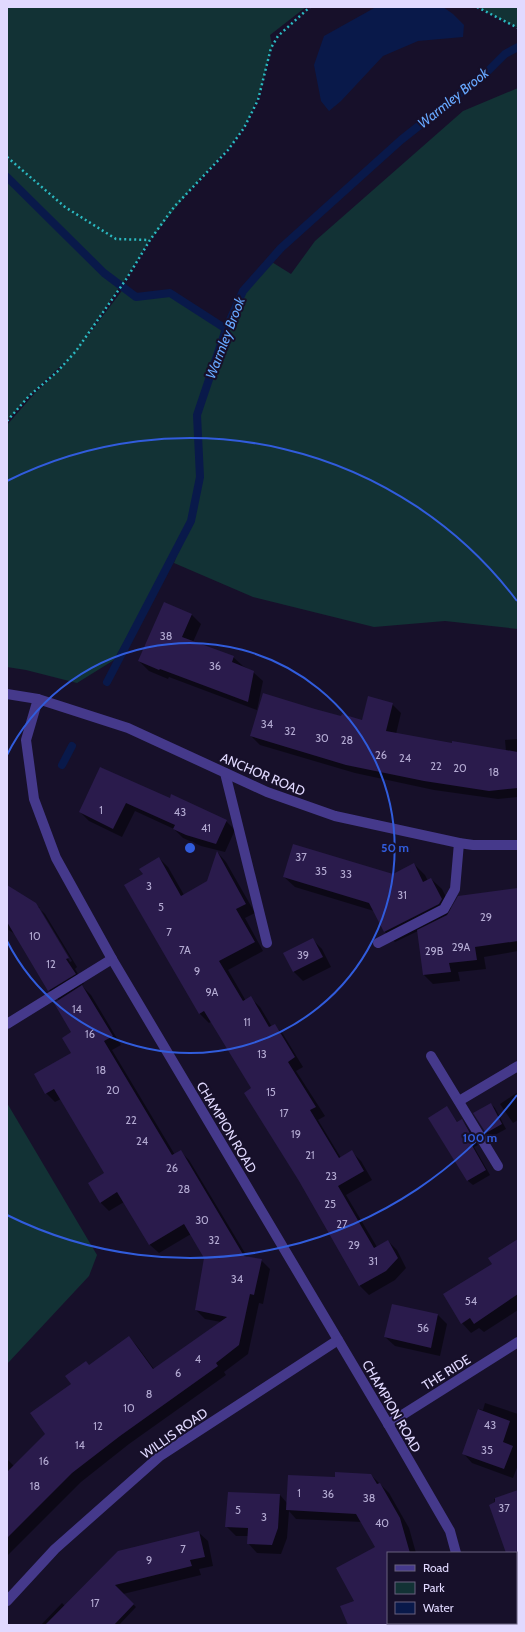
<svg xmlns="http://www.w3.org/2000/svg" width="525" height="1632" font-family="Cabin,sans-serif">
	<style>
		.green { fill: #123235 }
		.water { fill: #09194a }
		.shadow { fill: #0007 }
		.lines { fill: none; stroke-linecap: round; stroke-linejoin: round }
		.stream { stroke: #09194a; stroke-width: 8 }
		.building { fill: #2a1b4c }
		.path { stroke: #2bb9c1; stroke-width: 2.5; stroke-dasharray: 2 3; stroke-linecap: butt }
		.service { stroke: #45398b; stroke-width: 10 }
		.minor { stroke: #45398b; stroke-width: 10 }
		.tertiary { stroke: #45398b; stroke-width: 10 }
		.ring { fill: none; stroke: #315cdc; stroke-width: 2 }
		.labels { text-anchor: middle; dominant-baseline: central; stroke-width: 4; stroke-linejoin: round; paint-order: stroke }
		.number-label { font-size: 11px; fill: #b3aad2 }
		.street-label { font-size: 13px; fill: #e1d9ff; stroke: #17102a }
		.water-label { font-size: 14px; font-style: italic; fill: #67a8ff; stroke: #17102a }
		.centre { fill: #315cdc; stroke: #17102a; stroke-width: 2 }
		.ring-label { font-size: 12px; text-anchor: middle; font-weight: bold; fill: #315cdc; stroke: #17102a; stroke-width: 4; stroke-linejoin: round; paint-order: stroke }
	</style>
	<rect width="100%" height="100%" fill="#17102a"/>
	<g class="green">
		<polygon points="7,7 306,7 270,35 272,45 260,92 247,122 230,146 190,190 150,240 121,286 120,286 83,342 124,288 136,297 170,293 226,329 243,291 267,259 291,274 315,241 463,111 518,88 518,629 445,621 374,627 253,597 174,563 188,526 114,660 77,683 26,670 7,667 7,425 35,393 57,372 70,357 29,396 7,421"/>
		<polygon points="477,7 518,7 518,28"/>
		<polygon points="7,1103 97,1255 89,1276 7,1364"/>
	</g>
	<polygon class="water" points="376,7 443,7 453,14 464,25 463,37 418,41 383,56 341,101 329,111 321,101 314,65 324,36"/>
	<g class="shadow">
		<polygon points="165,603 192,615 201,624 193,642 233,657 243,666 253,672 263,681 257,710 169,677 168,679 149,671 139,661"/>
		<polygon points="392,704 401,713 396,734 453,744 506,751 505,740 518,739 518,797 498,799 434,790 355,773 260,745 251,736 315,710 363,722"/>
		<polygon points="101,768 170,800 226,821 235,830 225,852 201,846 183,838 174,829 135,811 122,837 89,821 80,812"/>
		<polygon points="218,853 226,862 255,913 245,918 263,951 228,970 246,1001 251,998 260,1007 272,1027 274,1025 283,1034 303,1067 296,1071 325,1116 318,1120 341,1158 351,1151 361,1161 372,1180 346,1195 377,1247 388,1241 397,1250 406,1268 395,1280 369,1295 360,1286 300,1181 252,1089 212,1021 209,1023 200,1014 125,886 144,875 159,858 168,867 184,895 208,881"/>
		<polygon points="414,864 425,875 428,881 431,879 442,889 452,909 518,889 518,951 484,957 486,969 458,972 460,981 433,984 424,975 418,931 395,942 385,932 374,911 295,887 284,877 393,875"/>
		<polygon points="7,886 40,908 38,908 70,962 72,961 41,910 45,914 77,967 75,969 84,984 81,985 91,995 121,1045 112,1050 175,1155 180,1151 189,1160 248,1258 261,1260 270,1269 263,1304 259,1303 248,1354 224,1372 226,1375 129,1444 81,1482 7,1556 7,1459 14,1466 46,1434 72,1384 89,1366 129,1337 137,1346 154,1369 221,1322 205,1319 196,1310 205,1258 191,1234 159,1253 150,1245 124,1202 109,1211 100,1202 105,1174 61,1099 55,1102 46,1093 72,1053 73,1032 60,1001 49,990 15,934 7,929"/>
		<polygon points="313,940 322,949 331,967 303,981 294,972 285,954"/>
		<polygon points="518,1092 518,1120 513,1123 500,1104"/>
		<polygon points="491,1104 495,1108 506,1129 491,1137 486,1133"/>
		<polygon points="447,1107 458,1123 462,1120 466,1125 478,1145 474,1147 490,1175 473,1185 468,1181 429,1119"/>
		<polygon points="518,1240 518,1310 484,1332 479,1328 471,1333 462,1323 493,1265"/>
		<polygon points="438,1315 447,1324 440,1356 395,1346 385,1337"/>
		<polygon points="485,1403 518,1414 518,1465 513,1478 472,1463 463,1453 479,1409 483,1410"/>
		<polygon points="371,1475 389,1493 409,1528 416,1553 388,1553 388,1623 429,1623 430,1625 348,1625 356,1601 376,1547 362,1522 296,1519 289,1511 287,1538 281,1554 257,1553 248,1543 249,1536 236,1536 226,1526 280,1495 287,1503 336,1478"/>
		<polygon points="518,1491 518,1625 512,1625 512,1623 516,1623 516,1553 507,1553 494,1499"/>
		<polygon points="198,1532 208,1541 213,1566 199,1569 201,1575 123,1594 136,1607 119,1625 41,1625 62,1603 65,1606"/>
	</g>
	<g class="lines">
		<g class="stream">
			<polyline points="7,177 104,273 136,297 170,293 226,329"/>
			<polyline points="107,682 191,521 200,477 197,415 226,329 243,291 281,248 401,140 488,71 505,54 518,47"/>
			<polyline points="62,765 72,746"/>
		</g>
	</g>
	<g class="building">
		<polygon points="164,602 192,614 182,637 234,656 232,662 254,671 248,702 160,669 159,670 138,661"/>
		<polygon points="263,693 315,709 341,716 342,714 362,720 368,696 393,703 386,731 452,743 452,741 518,752 518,788 489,791 424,781 346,765 250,736"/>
		<polygon points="100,767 170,798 171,794 227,820 216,844 186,835 173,829 175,825 126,803 113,829 79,812"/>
		<polygon points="293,844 393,874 414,863 423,882 431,878 442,899 439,904 384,932 369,903 283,877"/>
		<polygon points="217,851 246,904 236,909 255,942 219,961 243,1001 251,996 269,1027 275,1024 295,1057 288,1062 316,1107 310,1110 339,1158 352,1150 364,1171 338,1186 374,1248 388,1240 398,1258 386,1271 359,1286 299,1181 244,1093 251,1088 204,1011 199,1014 124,885 143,874 139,869 159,857 181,896 207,881"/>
		<polygon points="7,885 36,903 69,958 66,959 76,974 48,991 7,922"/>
		<polygon points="518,888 518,941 475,947 477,960 449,963 451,972 423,975 417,930 447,915 458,896"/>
		<polygon points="313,938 323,957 293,972 283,953"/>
		<polygon points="82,985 113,1036 104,1041 172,1155 181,1150 244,1256 262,1259 254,1295 250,1294 239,1345 216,1363 218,1366 120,1436 72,1473 7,1538 7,1472 45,1434 30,1413 71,1384 65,1376 86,1361 89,1365 129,1336 153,1369 227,1317 195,1310 204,1258 184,1224 149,1245 117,1192 100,1203 88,1183 104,1173 54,1089 45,1094 34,1074 71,1053 62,1038 71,1032 54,1003"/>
		<polygon points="491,1103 502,1124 486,1133 473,1113"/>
		<polygon points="447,1106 457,1122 462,1119 474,1140 470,1142 486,1170 467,1181 428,1118"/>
		<polygon points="518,1239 518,1294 474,1324 470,1318 461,1324 443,1294 492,1264 488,1258"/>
		<polygon points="392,1304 438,1314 431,1348 384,1337"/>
		<polygon points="478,1409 510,1421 503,1442 513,1446 504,1469 462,1454"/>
		<polygon points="335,1472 371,1474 377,1484 380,1483 400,1518 410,1553 388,1553 388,1625 348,1625 340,1606 354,1601 336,1568 375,1547 356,1514 286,1510 288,1475 335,1477"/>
		<polygon points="518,1490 518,1577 516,1578 516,1553 506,1553 489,1505 495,1502 495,1498"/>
		<polygon points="228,1492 280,1494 278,1528 272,1545 247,1544 248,1528 225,1527"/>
		<polygon points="199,1531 205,1557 190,1560 192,1566 115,1585 134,1604 114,1625 45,1625 118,1551"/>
	</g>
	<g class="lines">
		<g class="path">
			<polyline points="477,7 518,28"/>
			<polyline points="7,157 65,207 116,239 149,240"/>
			<polyline points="7,421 29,396 57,372 76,351 127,278 150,240 174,207 228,150 244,128 258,100 271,48 278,36 310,7"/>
		</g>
		<g class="service">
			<polyline points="225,773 267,943"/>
			<polyline points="378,943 444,909 455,889 459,843"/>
			<polyline points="7,1024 112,959"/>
			<polyline points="431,1056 498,1166"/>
			<polyline points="459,1101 518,1066"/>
		</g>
		<g class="minor">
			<polyline points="38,699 26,740 34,799 56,858 112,959 388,1424 450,1531 456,1553"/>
			<polyline points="388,1424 518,1342"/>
			<polyline points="7,1601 55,1549 160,1456 338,1340"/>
			<polyline points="468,1625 468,1623"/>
		</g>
		<polyline class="tertiary" points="7,694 38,699 128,728 267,792 335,816 459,843 473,845 518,845"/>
	</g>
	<g class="ring">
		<path d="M7 755A205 205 0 1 1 7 941"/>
		<path d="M517 1095A410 410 0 0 1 7 1215M7 481A410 410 0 0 1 517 601"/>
	</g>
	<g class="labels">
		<g class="number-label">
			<text x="166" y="636">38</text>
			<text x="215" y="666">36</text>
			<text x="267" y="724">34</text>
			<text x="290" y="731">32</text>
			<text x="322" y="738">30</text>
			<text x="347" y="740">28</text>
			<text x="381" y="755">26</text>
			<text x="405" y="758">24</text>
			<text x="436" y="766">22</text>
			<text x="460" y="768">20</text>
			<text x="494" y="772">18</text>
			<text x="101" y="810">1</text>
			<text x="180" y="812">43</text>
			<text x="206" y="828">41</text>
			<text x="301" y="857">37</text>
			<text x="321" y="871">35</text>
			<text x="346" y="874">33</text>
			<text x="149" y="886">3</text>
			<text x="402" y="895">31</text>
			<text x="161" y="907">5</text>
			<text x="486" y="917">29</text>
			<text x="169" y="932">7</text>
			<text x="35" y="936">10</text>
			<text x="461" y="947">29A</text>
			<text x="185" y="950">7A</text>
			<text x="434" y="951">29B</text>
			<text x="303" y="955">39</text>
			<text x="51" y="964">12</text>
			<text x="197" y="971">9</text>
			<text x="212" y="992">9A</text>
			<text x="77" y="1009">14</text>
			<text x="247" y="1022">11</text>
			<text x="90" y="1034">16</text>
			<text x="262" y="1054">13</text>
			<text x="101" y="1070">18</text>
			<text x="113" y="1090">20</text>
			<text x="271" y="1092">15</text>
			<text x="284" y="1113">17</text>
			<text x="131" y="1120">22</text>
			<text x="296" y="1134">19</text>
			<text x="142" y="1141">24</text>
			<text x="310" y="1155">21</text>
			<text x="172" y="1168">26</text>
			<text x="331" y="1176">23</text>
			<text x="184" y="1189">28</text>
			<text x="330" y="1204">25</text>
			<text x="202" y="1220">30</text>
			<text x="342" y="1224">27</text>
			<text x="214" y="1240">32</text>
			<text x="354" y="1245">29</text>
			<text x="373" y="1261">31</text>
			<text x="237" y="1279">34</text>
			<text x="471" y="1301">54</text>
			<text x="423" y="1328">56</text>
			<text x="198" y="1359">4</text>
			<text x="178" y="1373">6</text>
			<text x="149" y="1394">8</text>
			<text x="129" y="1408">10</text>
			<text x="490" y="1425">43</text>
			<text x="98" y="1426">12</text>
			<text x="80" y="1445">14</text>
			<text x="487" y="1450">35</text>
			<text x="44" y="1461">16</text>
			<text x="35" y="1486">18</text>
			<text x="299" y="1493">1</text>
			<text x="328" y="1494">36</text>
			<text x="369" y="1498">38</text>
			<text x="504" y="1508">37</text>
			<text x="238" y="1510">5</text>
			<text x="264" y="1517">3</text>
			<text x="382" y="1523">40</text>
			<text x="183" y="1549">7</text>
			<text x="149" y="1560">9</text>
			<text x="95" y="1603">17</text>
		</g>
		<g class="street-label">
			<text transform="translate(263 774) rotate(23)">ANCHOR ROAD</text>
			<text transform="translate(227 1127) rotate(59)">CHAMPION ROAD</text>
			<text transform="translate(446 1372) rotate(-32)">THE RIDE</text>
			<text transform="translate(392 1406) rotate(60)">CHAMPION ROAD</text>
			<text transform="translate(174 1433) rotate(-35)">WILLIS ROAD</text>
		</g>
		<g class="water-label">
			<text transform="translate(453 98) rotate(-39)">Warmley Brook</text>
			<text transform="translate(225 338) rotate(-69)">Warmley Brook</text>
		</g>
	</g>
	<circle cx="190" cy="848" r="6" class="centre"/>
	<g class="ring-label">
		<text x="395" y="852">50 m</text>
		<text x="480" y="1142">100 m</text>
	</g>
	<rect width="525" height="1632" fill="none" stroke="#e1d9ff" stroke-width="16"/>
	<rect x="387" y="1552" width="130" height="72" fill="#17102a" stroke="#68607f"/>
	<rect x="395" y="1565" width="20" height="6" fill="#45398b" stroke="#68607f"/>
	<text x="423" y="1572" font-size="12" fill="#e1d9ff">Road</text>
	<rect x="395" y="1582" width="20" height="12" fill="#123235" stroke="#68607f"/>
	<text x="423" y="1592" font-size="12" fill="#e1d9ff">Park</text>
	<rect x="395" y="1602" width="20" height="12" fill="#09194a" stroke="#68607f"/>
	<text x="423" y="1612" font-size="12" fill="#e1d9ff">Water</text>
</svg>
